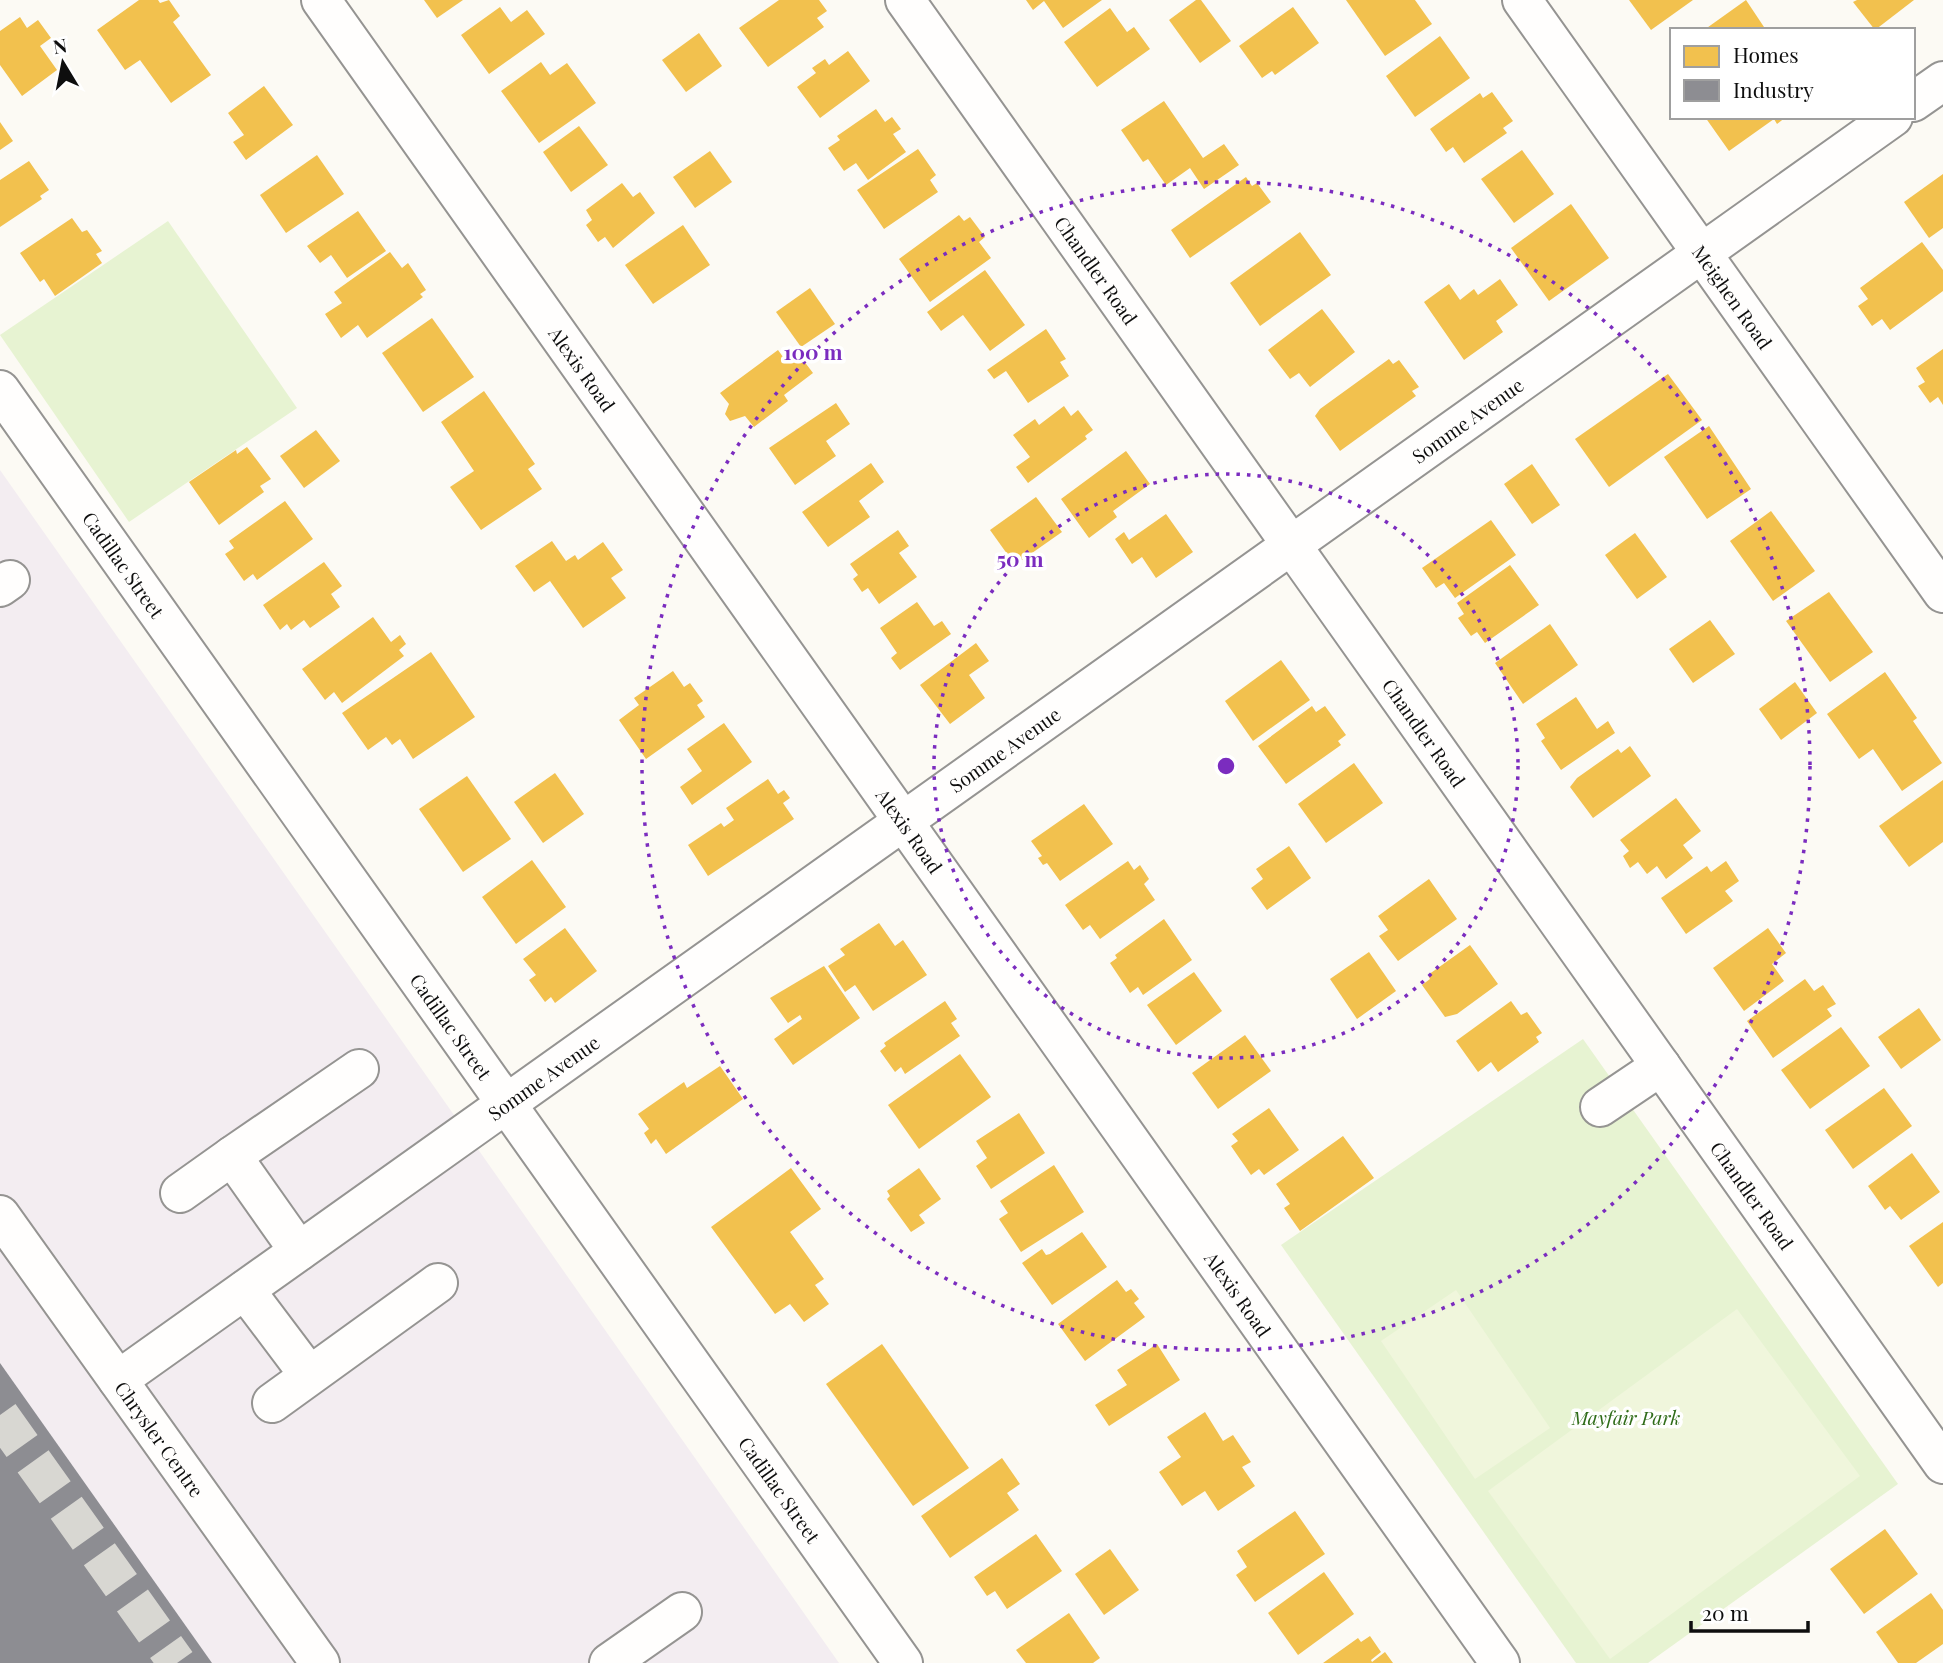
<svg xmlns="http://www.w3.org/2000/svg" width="1943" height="1663" font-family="'Playfair Display',serif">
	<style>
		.industrial { fill: #f3edf1 }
		.green { fill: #e7f3d2 }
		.pitch { fill: #f0f6dc }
		.homes { fill: #f2c14e }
		.industry { fill: #8d8d92 }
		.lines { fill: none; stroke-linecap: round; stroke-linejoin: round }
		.minor-tunnel { stroke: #d8d7d2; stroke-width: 38; stroke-dasharray: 38 19; stroke-linecap: butt }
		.minor-casing { stroke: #959492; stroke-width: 42 }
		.minor { stroke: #fffefd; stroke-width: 38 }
		.ring { fill: none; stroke: #7b2cbf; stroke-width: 3.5; stroke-dasharray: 3.5 7 }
		.labels { text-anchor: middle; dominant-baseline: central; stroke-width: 7; stroke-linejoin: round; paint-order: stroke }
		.street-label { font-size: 19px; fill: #0e0e0e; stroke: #fff }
		.park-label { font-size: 19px; font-style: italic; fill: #2f6c19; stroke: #fff }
		.centre { fill: #7b2cbf; stroke: #fff; stroke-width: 3.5 }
		.ring-label { font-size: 21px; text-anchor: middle; font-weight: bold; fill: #7b2cbf; stroke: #fff; stroke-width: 7; stroke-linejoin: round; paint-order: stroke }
	</style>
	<rect width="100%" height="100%" fill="#fcfaf4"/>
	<polygon class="industrial" points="0,470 428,1078 839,1663 0,1663"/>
	<g class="green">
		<polygon points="168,221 297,408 129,522 0,335"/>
		<polygon points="1583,1039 1898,1484 1648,1663 1576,1663 1281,1245"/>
	</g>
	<g class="pitch">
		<polygon points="1456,1290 1550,1428 1475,1479 1381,1341"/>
		<polygon points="1737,1309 1860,1476 1610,1659 1488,1491"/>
	</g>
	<g class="homes">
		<polygon points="139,0 158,0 160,3 169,0 180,16 173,22 211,75 171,103 140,60 125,70 97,30"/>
		<polygon points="424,0 463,0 437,18"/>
		<polygon points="779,0 819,0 827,11 817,18 824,27 768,67 739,28"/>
		<polygon points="1026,0 1102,0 1063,28 1044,1 1033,10"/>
		<polygon points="1196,0 1201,0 1231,41 1200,63 1169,20"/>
		<polygon points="1346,0 1415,0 1432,24 1385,56"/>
		<polygon points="1629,0 1693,0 1651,30"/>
		<polygon points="1746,0 1766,30 1704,30"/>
		<polygon points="1857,0 1914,0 1875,30 1853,2"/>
		<polygon points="500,7 511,22 527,10 545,34 489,74 461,35"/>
		<polygon points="1293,7 1319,43 1275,75 1272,71 1262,78 1239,46"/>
		<polygon points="1110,8 1127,32 1134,27 1150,49 1097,87 1064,42"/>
		<polygon points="20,17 27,28 38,20 51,38 40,46 57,70 22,96 0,65 0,31"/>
		<polygon points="699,33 722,66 686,92 662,60"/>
		<polygon points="1440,36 1470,78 1415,117 1386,76"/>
		<polygon points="848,51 870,81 820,118 797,87 816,73 812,68 825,59 829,65"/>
		<polygon points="541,62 550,75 567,63 596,103 539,143 501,91"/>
		<polygon points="264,86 293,125 246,160 233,142 244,135 228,113"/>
		<polygon points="1492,92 1513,121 1503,128 1507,133 1464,163 1453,147 1446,152 1430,129 1480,93 1483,98"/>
		<polygon points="1164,101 1203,158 1224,144 1239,165 1204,189 1190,168 1166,185 1148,159 1143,162 1121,130"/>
		<polygon points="876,109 885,122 892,117 901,129 893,134 906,152 868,180 856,163 844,171 828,148 840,140 837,136"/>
		<polygon points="1705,117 1786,117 1777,124 1774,119 1729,151"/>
		<polygon points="0,122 13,141 0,150"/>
		<polygon points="579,126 608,165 571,192 543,152"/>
		<polygon points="918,149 936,175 930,180 938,192 884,229 857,190"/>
		<polygon points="1522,150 1554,194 1514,223 1481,179"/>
		<polygon points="710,151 732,182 695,208 673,177"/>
		<polygon points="317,155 344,194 286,233 260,195"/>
		<polygon points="29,161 49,190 40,196 42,199 0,227 0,180"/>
		<polygon points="1943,174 1943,228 1929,238 1904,202"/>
		<polygon points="1246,177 1252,186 1257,183 1271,202 1190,258 1171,230"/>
		<polygon points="622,183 633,197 640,192 655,213 613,248 605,237 598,242 586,225 592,220 586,210"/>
		<polygon points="1571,204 1609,258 1549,301 1511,248"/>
		<polygon points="358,211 386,251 347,278 331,255 320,263 307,246"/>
		<polygon points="959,215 964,221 970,217 985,237 979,242 991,258 930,302 899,259"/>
		<polygon points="72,218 82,232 87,230 102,251 96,254 102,263 55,296 44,279 40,282 20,253"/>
		<polygon points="683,225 710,265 653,304 625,265"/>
		<polygon points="1300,232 1331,275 1260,326 1230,283"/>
		<polygon points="1922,242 1943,270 1943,291 1890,330 1882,319 1872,326 1858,306 1868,299 1860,288"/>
		<polygon points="390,252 402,268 408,263 426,290 420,294 423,297 367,338 358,325 341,338 325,314 342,303 334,292"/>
		<polygon points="985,270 1025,325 990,351 963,315 941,331 927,312"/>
		<polygon points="1500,279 1518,305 1496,321 1503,332 1464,360 1424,302 1449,284 1460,300 1474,289 1478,295"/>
		<polygon points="810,288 835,324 801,347 776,312"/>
		<polygon points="1322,309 1355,352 1310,387 1299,373 1290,379 1268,350"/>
		<polygon points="432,318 474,377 423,412 382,353"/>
		<polygon points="1046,329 1066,359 1060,362 1069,376 1028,403 1006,371 994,379 987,370"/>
		<polygon points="794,348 813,373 784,395 788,401 754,427 745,416 730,421 725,414 729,404 720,393 778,350 783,357"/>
		<polygon points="1943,349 1943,405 1938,397 1930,403 1918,386 1925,382 1916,368"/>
		<polygon points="1389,359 1393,364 1399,360 1419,387 1412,391 1416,396 1340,451 1315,416 1320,409"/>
		<polygon points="1668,374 1702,420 1609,487 1575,439"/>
		<polygon points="484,391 535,464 528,469 542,489 481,530 450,487 474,471 441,422"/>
		<polygon points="836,403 850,424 826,441 836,456 795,485 769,448"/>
		<polygon points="1064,406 1071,416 1078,410 1093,430 1085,436 1087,439 1028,483 1016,467 1030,457 1013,435 1035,419 1039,425"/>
		<polygon points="1709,426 1751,489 1707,519 1664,457"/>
		<polygon points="316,430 340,461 304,488 280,456"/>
		<polygon points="247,447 271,479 260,486 264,492 219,525 189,482 236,450 237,454"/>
		<polygon points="1126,451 1150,484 1113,511 1117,517 1089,538 1061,499"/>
		<polygon points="871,463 884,482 859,501 870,517 828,547 802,512"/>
		<polygon points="1532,464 1560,505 1532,524 1504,484"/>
		<polygon points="1036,497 1062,532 1015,565 990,530"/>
		<polygon points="285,501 313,539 257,580 253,574 244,581 225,554 234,548 229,541"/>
		<polygon points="1771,511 1815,571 1773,601 1730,541"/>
		<polygon points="1166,514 1193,552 1156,578 1142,557 1132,564 1115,539 1124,532 1129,540"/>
		<polygon points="1491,520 1516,555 1455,598 1444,583 1436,588 1422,568"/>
		<polygon points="898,530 909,546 899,553 917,577 879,604 868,588 862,592 853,579 858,575 850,564"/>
		<polygon points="1635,533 1667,577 1637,599 1605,555"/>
		<polygon points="552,541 566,561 575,555 578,560 603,542 623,570 611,578 626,598 583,628 550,581 534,592 515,566"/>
		<polygon points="324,562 342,586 331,594 340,607 310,628 304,620 291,630 287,624 280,630 263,605"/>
		<polygon points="1510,565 1539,605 1485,643 1477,632 1471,636 1458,618 1464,614 1457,603"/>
		<polygon points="1829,592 1873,652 1830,682 1786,621"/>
		<polygon points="917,602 934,626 942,621 951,634 900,670 891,658 897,653 880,628"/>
		<polygon points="373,617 391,642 400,635 406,644 399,650 404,656 342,703 334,692 325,700 302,669"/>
		<polygon points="1710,620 1735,654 1693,683 1669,649"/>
		<polygon points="1550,624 1578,665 1523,704 1495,663"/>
		<polygon points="976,643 989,661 969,675 985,698 950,724 920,685"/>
		<polygon points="431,652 475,717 413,759 400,739 392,745 386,737 368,750 342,713"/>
		<polygon points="1281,660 1310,700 1253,741 1225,701"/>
		<polygon points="673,671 684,687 690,683 703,701 697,705 705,717 646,759 619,720 639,705 634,698"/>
		<polygon points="1885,672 1917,718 1913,721 1942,763 1902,791 1873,749 1859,759 1827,714"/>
		<polygon points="1795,682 1817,713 1781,740 1759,709"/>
		<polygon points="1576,697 1597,729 1608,721 1615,733 1561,770 1541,741 1545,738 1536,724"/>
		<polygon points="1312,706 1316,712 1325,706 1346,735 1338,741 1341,745 1286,784 1258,746"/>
		<polygon points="724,723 752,762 692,805 680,787 702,771 687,749"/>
		<polygon points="1630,746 1651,776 1593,818 1570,787 1577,778 1618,749 1621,753"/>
		<polygon points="1354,763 1383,803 1326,843 1298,804"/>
		<polygon points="555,773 584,814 543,843 514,802"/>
		<polygon points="467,776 511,839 463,872 419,809"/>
		<polygon points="768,779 778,794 784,790 790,798 783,803 794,819 708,876 688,845 721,823 724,827 734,820 726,808"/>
		<polygon points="1943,780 1943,842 1909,867 1879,826"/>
		<polygon points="1676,798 1701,831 1683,845 1693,858 1666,879 1657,866 1647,874 1638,862 1630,868 1623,856 1629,851 1620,840"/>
		<polygon points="1084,804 1113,844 1060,881 1047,863 1043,865 1038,858 1042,856 1031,841"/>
		<polygon points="1289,846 1311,878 1267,910 1251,888 1263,879 1256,869"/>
		<polygon points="532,860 566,907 516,944 482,897"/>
		<polygon points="1128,861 1134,870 1140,865 1149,879 1144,884 1155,900 1100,939 1090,925 1083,930 1065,905"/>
		<polygon points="1726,861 1739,881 1725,891 1733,901 1686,934 1661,898 1707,866 1711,872"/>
		<polygon points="1429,879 1457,919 1398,961 1379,936 1388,930 1378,916"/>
		<polygon points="1164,919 1192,960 1143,995 1138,987 1130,993 1110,963 1117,958 1115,955"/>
		<polygon points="879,923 895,946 903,940 927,975 873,1011 855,985 845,992 828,966 845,955 840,949"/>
		<polygon points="565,928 597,971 555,1003 551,997 545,1002 529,980 536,975 523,959"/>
		<polygon points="1768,928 1786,953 1772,964 1784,981 1744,1011 1713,968"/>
		<polygon points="1470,945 1498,984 1457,1014 1445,1017 1422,985 1430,979 1428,975"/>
		<polygon points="1369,952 1396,991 1357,1019 1330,979"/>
		<polygon points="824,966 860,1018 793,1065 774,1039 802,1019 800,1015 788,1023 770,998"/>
		<polygon points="1194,972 1222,1011 1176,1045 1147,1005"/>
		<polygon points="1805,979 1814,991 1823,985 1836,1004 1827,1009 1832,1016 1773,1058 1747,1021"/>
		<polygon points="945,1001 957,1019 951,1023 960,1036 905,1074 901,1067 895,1072 880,1051 886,1046 884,1043"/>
		<polygon points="1511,1001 1521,1015 1527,1012 1542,1033 1536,1037 1539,1042 1498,1072 1491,1062 1478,1072 1456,1041"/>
		<polygon points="1919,1008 1941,1040 1901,1069 1878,1037"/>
		<polygon points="1841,1027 1870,1066 1810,1109 1781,1070"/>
		<polygon points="1245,1035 1271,1071 1218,1109 1192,1073"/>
		<polygon points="960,1054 991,1097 919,1149 888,1105"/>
		<polygon points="720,1066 743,1099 666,1154 656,1139 651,1144 644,1133 649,1129 638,1114 684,1082 687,1088"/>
		<polygon points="1884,1088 1912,1126 1853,1169 1825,1130"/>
		<polygon points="1269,1108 1299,1150 1264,1175 1259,1169 1251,1175 1231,1146 1238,1141 1232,1134"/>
		<polygon points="1019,1113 1045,1153 991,1189 976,1166 987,1158 976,1141"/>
		<polygon points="1343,1136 1374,1178 1300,1231 1284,1208 1290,1204 1276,1184"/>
		<polygon points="1912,1153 1940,1192 1901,1220 1890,1206 1885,1210 1868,1186"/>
		<polygon points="1054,1165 1084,1212 1021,1252 999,1219 1008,1213 1000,1201"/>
		<polygon points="791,1168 821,1209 790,1232 824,1279 815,1285 829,1304 804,1322 790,1304 775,1314 711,1227"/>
		<polygon points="919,1168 941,1199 919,1215 925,1223 911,1232 887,1199 890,1196 887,1191"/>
		<polygon points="1943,1222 1943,1283 1938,1287 1909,1246"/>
		<polygon points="1082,1232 1107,1267 1052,1305 1022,1263 1042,1249 1046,1255 1050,1254"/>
		<polygon points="1117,1280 1126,1292 1131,1289 1139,1299 1134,1303 1145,1317 1085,1361 1058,1324"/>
		<polygon points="882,1344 969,1468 913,1506 826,1384"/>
		<polygon points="1157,1344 1180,1380 1109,1426 1095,1405 1127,1385 1117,1370"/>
		<polygon points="1205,1412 1223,1441 1233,1435 1251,1462 1242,1467 1255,1486 1218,1511 1205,1491 1182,1506 1159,1472 1181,1457 1167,1437"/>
		<polygon points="1002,1458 1020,1484 1007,1493 1019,1510 950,1558 921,1516"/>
		<polygon points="1295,1511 1325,1554 1255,1602 1236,1575 1247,1567 1237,1551"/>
		<polygon points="1885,1529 1918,1574 1864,1614 1830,1569"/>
		<polygon points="1036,1534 1062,1571 1007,1609 995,1591 987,1596 974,1577"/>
		<polygon points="1110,1549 1139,1590 1104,1615 1075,1574"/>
		<polygon points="1324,1572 1354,1614 1298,1655 1268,1613"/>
		<polygon points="1931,1593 1943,1610 1943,1644 1916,1663 1898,1663 1876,1632"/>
		<polygon points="1069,1613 1100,1658 1093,1663 1026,1663 1016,1650"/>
		<polygon points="1370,1636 1381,1652 1371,1660 1372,1662 1385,1652 1393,1663 1323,1663 1358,1638 1361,1642"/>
	</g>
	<polygon class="industry" points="0,1363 212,1663 0,1663"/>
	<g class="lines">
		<polyline class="minor-tunnel" points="0,1415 177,1663"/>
		<defs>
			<g id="minor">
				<path id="s1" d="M321,0L1500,1663"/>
				<path id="s2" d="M905,0L1943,1464"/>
				<path id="s3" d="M1522,0L1943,593"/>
				<polyline points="1913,102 1943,81"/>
				<path id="s4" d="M0,390L903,1663"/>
				<polyline points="0,587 10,580"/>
				<polyline points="1600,1107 1661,1066"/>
				<polyline points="232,1156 359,1069"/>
				<polyline points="180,1193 232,1156 299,1251"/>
				<path id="s5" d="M0,1215L320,1663"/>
				<polyline points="245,1290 309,1375"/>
				<path id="s6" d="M118,1380L1893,117"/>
				<polyline points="272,1403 438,1283"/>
				<polyline points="609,1663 682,1612"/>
			</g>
		</defs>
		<use href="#minor" class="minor-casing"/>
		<use href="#minor" class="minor"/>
	</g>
	<g class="ring">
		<circle cx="1226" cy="766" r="292"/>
		<circle cx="1226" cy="766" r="584"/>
	</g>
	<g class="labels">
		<g class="street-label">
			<text stroke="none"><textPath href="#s2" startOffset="331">Chandler Road</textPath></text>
			<text stroke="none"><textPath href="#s3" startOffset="364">Meighen Road</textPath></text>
			<text stroke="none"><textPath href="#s1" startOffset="452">Alexis Road</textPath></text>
			<text stroke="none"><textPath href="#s6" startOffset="1656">Somme Avenue</textPath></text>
			<text stroke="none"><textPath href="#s4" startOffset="214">Cadillac Street</textPath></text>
			<text stroke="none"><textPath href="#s2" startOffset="898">Chandler Road</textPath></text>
			<text stroke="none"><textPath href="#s6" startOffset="1088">Somme Avenue</textPath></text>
			<text stroke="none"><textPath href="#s1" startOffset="1018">Alexis Road</textPath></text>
			<text stroke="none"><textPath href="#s4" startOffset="780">Cadillac Street</textPath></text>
			<text stroke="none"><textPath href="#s6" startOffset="522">Somme Avenue</textPath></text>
			<text stroke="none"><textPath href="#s2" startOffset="1465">Chandler Road</textPath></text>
			<text stroke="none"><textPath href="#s1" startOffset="1586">Alexis Road</textPath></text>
			<text stroke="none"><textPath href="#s5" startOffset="275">Chrysler Centre</textPath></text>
			<text stroke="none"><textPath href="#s4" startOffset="1348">Cadillac Street</textPath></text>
		</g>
		<g class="park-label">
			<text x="1626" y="1417">Mayfair Park</text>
		</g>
	</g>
	<circle cx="1226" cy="766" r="10" class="centre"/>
	<g class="ring-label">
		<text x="813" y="360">100 m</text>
		<text x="1020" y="567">50 m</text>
	</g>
	<rect x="1670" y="28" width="245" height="91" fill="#ffffff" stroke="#9f9f9f" stroke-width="2"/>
	<rect x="1684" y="46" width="35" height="21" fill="#f2c14e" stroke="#9f9f9f" stroke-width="2"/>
	<text x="1733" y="63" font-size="21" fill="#0e0e0e">Homes</text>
	<rect x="1684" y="80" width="35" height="21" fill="#8d8d92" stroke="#9f9f9f" stroke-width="2"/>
	<text x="1733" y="98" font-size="21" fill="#0e0e0e">Industry</text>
	<g transform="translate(63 63) rotate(350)" stroke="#ffffff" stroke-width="5" paint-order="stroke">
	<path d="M0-5L12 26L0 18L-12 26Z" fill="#0e0e0e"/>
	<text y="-10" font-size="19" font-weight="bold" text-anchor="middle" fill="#0e0e0e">N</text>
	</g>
	<path d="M1691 1621v10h117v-10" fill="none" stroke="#0e0e0e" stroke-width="3.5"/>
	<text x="1702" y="1621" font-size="21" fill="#0e0e0e" stroke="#ffffff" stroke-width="5" paint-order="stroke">20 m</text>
</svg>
